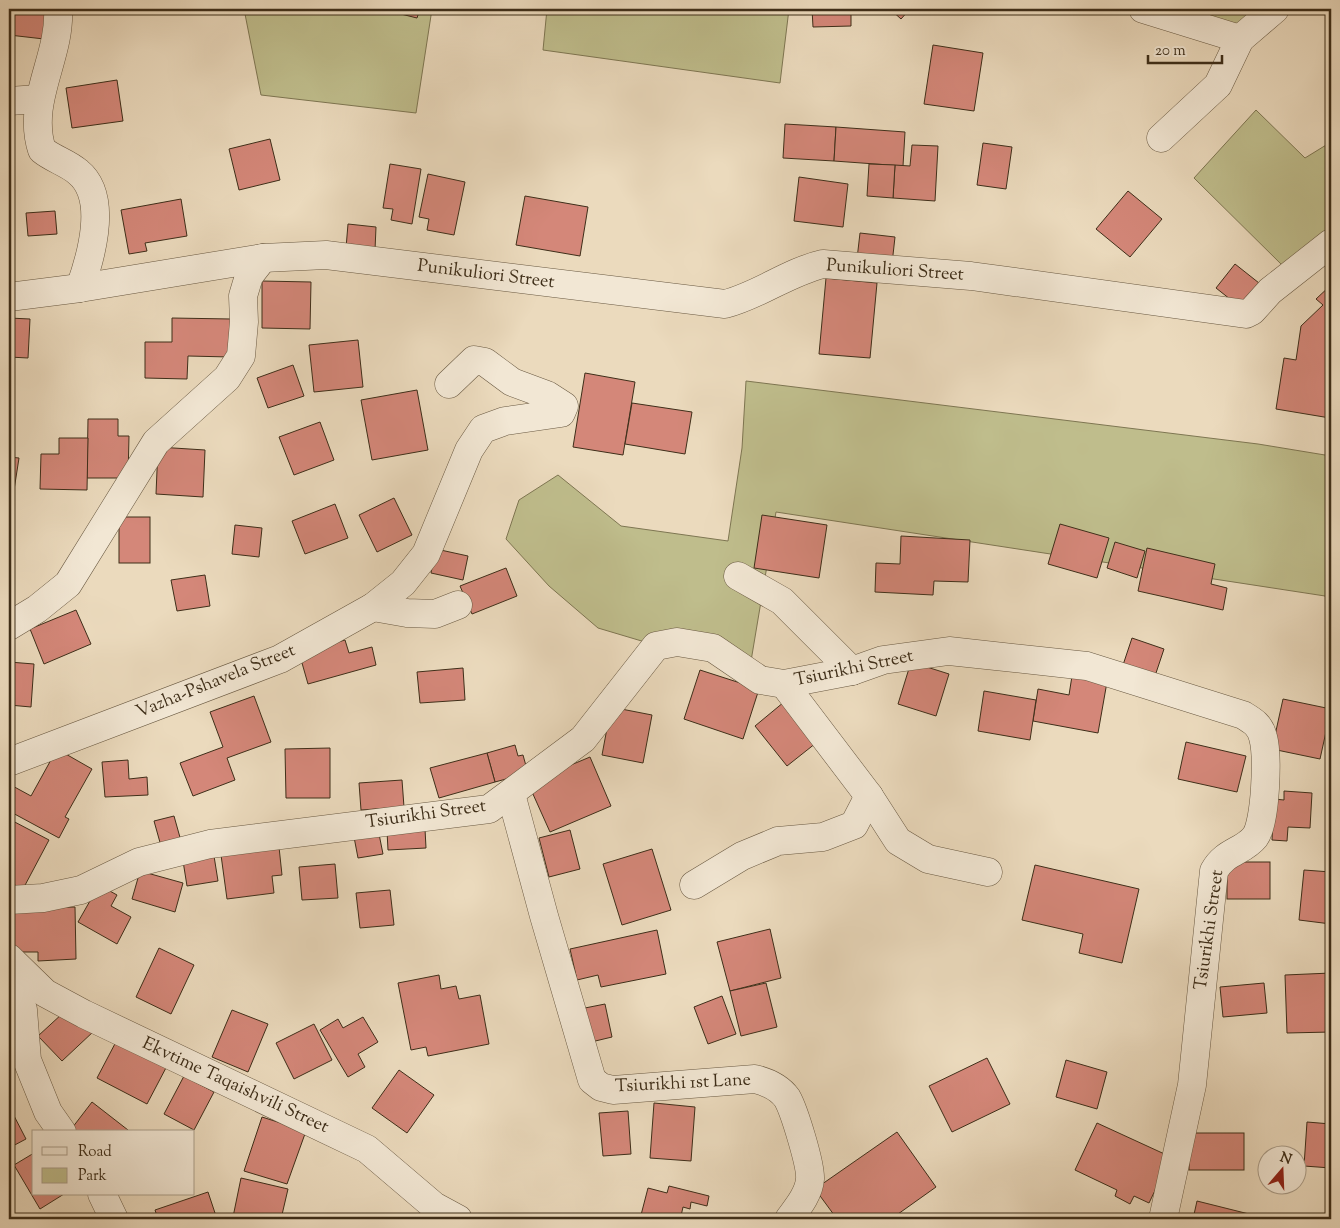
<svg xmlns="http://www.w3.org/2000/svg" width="1340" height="1228" font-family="'Sorts Mill Goudy',serif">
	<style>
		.green { fill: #bfbd8c; stroke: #7e7652 }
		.building { fill: #d48779; stroke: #3e2e19 }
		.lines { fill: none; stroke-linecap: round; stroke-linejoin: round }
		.minor-casing { stroke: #695942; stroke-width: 29 }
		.minor { stroke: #f2e7d4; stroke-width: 28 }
		.labels { text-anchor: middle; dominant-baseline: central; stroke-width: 4; stroke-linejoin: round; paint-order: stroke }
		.street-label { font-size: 18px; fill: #3e2e19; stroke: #f2e7d4 }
	</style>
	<rect width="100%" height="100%" fill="#ebdabd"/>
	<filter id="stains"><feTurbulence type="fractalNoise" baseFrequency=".004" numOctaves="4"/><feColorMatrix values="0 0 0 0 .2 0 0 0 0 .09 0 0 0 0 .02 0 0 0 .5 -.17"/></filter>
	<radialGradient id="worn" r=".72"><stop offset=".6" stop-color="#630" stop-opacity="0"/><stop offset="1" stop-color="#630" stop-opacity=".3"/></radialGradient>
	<g class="green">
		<polygon points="244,9 432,9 416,113 261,95"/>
		<polygon points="547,9 789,9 780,83 543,50"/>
		<polygon points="1176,9 1258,9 1238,27"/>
		<polygon points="1256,110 1305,158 1331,142 1331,230 1283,266 1194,178"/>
		<polygon points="746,381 1258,444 1331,456 1331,606 1325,596 776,512 749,673 598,628 549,586 506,539 519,500 558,475 621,526 728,541 742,448"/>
	</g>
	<g class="building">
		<polygon points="9,9 47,9 44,39 9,35"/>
		<polygon points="390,9 420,9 417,18 389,11"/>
		<polygon points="812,9 851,9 851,26 813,27"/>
		<polygon points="890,9 910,9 901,19"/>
		<polygon points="933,45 983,53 974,111 924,104"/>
		<polygon points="117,80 123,121 72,128 66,88"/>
		<polygon points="785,124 836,127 834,161 783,158"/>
		<polygon points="836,127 905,132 903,166 834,161"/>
		<polygon points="270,139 280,180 239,190 229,149"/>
		<polygon points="983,143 1012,147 1006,189 977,185"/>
		<polygon points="912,145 938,146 935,201 893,198 895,165 910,166"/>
		<polygon points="390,164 421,169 412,224 391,220 393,209 383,208"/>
		<polygon points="869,164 895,165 893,198 867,196"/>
		<polygon points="428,174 465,182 454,235 427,230 429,219 419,217"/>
		<polygon points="799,177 848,184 843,227 794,221"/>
		<polygon points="1128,191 1162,219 1130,257 1096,229"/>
		<polygon points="525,196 588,207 580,256 516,245"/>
		<polygon points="181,199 187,236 145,243 147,251 129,254 121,210"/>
		<polygon points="55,211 57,234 28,236 26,213"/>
		<polygon points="348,224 376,227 375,250 346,248"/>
		<polygon points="860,233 895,237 892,264 857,259"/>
		<polygon points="1235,264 1259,283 1240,307 1216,288"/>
		<polygon points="826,278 877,283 870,358 819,354"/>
		<polygon points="262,281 311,282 310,329 262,328"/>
		<polygon points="1331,285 1330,418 1276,409 1284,358 1296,360 1301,326 1323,305 1316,299"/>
		<polygon points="9,318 30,319 28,358 9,357"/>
		<polygon points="172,318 231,319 230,357 188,356 187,379 145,378 145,342 172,342"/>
		<polygon points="358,340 363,387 314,392 309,345"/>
		<polygon points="293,365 304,396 268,408 257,378"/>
		<polygon points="585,373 635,382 623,455 573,447"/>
		<polygon points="417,390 428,450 372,460 361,400"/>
		<polygon points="632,403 692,412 685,454 625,444"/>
		<polygon points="88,419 118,419 118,436 129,436 128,478 87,478"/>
		<polygon points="320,422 334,460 294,475 279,437"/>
		<polygon points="59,438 88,438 87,490 40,489 41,454 59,454"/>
		<polygon points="158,447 205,450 203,497 156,494"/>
		<polygon points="9,457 19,458 12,503 9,502"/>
		<polygon points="394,498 412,535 377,552 359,515"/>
		<polygon points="335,504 348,538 305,554 292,521"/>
		<polygon points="762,515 827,525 819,578 754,568"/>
		<rect x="119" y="517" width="31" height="46"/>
		<polygon points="1060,524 1109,538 1097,578 1048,564"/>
		<polygon points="235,525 262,528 259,557 232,554"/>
		<polygon points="901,536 970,540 968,582 934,581 933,595 875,592 876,563 900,564"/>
		<polygon points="1115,542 1145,551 1137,578 1107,568"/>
		<polygon points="1147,548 1215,564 1211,584 1227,588 1223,610 1138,591"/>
		<polygon points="436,549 468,556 463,580 431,573"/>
		<polygon points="506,568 517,596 472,614 460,586"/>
		<polygon points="205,575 210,606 177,611 171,580"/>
		<polygon points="76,610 91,644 44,664 30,629"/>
		<polygon points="1132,638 1164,649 1154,679 1122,668"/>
		<polygon points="345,640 349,653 372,647 376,665 308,684 298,649 324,646"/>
		<polygon points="9,662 34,664 31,707 9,705"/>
		<polygon points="911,662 949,674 936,716 898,704"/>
		<polygon points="463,668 465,700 420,703 417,672"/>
		<polygon points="700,670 759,689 743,739 684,719"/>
		<polygon points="1072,676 1107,682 1098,733 1033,721 1038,689 1069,695"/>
		<polygon points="984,691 1036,700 1030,740 978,731"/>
		<polygon points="254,696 271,742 227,758 235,780 193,796 180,763 223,747 210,712"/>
		<polygon points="1283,699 1331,709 1320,759 1272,749"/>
		<polygon points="784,702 816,743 787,766 755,726"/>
		<polygon points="611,707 652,715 643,763 602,755"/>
		<polygon points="1186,742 1246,756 1237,792 1178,779"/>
		<polygon points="515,745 518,756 523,755 528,773 495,782 487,753"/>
		<polygon points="330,748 330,798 286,798 285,749"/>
		<polygon points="57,749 92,769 65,817 69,819 59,838 9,811 9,784 31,796"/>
		<polygon points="487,753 495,782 439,798 430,768"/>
		<polygon points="590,757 611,806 550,832 528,783"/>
		<polygon points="128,760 129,779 147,777 148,795 105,797 102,762"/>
		<polygon points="402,780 404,807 361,810 359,783"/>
		<polygon points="1284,791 1312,793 1310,828 1288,827 1287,841 1272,840 1274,799 1284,800"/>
		<polygon points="174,816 181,841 161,846 154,821"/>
		<polygon points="9,819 49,840 23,889 9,882"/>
		<polygon points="425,829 426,848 388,850 387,831"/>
		<polygon points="570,830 580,869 549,877 539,838"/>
		<polygon points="379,834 383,854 358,858 354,837"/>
		<polygon points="279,847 282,875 272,876 274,893 227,899 221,855"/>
		<polygon points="652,849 671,910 622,925 603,864"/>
		<polygon points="214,856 218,881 187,886 183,861"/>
		<rect x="1227" y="862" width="43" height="37"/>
		<polygon points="335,864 338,898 302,900 299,867"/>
		<polygon points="1035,865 1139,889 1122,963 1079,953 1083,934 1022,920"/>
		<polygon points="1304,870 1331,872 1331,924 1299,920"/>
		<polygon points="140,871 183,883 175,912 132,899"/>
		<polygon points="99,885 117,895 111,906 131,917 117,944 78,922"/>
		<polygon points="390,890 394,925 360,928 356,893"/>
		<polygon points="75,907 76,959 38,961 38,952 10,952 9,909"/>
		<polygon points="770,929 781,978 730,991 717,942"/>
		<polygon points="657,930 666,974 601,987 598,975 577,980 570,949"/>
		<polygon points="159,948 194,965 171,1014 136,997"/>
		<polygon points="1331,973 1331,1032 1287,1033 1285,975"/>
		<polygon points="439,975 441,989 456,986 459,999 480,995 489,1044 428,1056 426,1047 411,1050 398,983"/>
		<polygon points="766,983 777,1027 741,1036 730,991"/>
		<polygon points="1264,983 1267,1013 1223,1017 1220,987"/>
		<polygon points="722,996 736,1034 708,1044 694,1007"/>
		<polygon points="605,1004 612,1037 587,1043 580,1009"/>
		<polygon points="232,1010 268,1024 248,1072 212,1057"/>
		<polygon points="63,1013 94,1031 62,1061 38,1036"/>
		<polygon points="363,1017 378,1042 358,1054 365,1067 348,1077 320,1030 338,1019 343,1028"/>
		<polygon points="314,1024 332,1060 294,1079 276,1043"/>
		<polygon points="118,1038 168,1064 147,1104 97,1078"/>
		<polygon points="987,1058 1010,1104 952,1132 929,1086"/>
		<polygon points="1066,1060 1107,1072 1097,1109 1056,1097"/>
		<polygon points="399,1070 434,1095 407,1133 372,1108"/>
		<polygon points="184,1076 214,1092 194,1130 164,1114"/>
		<polygon points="92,1102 128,1130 126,1132 69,1132"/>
		<polygon points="654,1103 695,1107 691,1161 650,1158"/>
		<polygon points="11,1110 26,1139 9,1148 9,1111"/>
		<polygon points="628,1111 631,1154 603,1156 599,1113"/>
		<polygon points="262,1117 306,1131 287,1184 244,1171"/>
		<polygon points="1307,1122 1331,1124 1331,1168 1304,1166"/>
		<polygon points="1097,1123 1171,1157 1149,1203 1134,1196 1130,1204 1115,1196 1117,1190 1075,1170"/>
		<polygon points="897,1132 936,1187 891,1219 837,1219 815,1189"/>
		<rect x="1189" y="1133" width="55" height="37"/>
		<polygon points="34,1153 34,1194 64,1194 40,1209 14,1165"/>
		<polygon points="241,1178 288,1189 281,1219 233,1217"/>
		<polygon points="669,1186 709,1196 707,1206 691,1202 690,1209 683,1207 681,1216 670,1214 669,1219 656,1219 641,1215 648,1188 667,1193"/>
		<polygon points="208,1192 217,1219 158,1219 155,1210"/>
		<polygon points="1197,1201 1249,1214 1248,1219 1193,1219"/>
	</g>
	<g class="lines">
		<defs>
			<g id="minor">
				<path d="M58,9C61,57 26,101 42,150C53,159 68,163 78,172C109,197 91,257 80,288"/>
				<polyline points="1143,9 1240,39"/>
				<polyline points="9,101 39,99"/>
				<polyline points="1161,138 1218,85 1240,39 1275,9"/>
				<path d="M9,297L80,288L263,258L326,255L725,304C760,295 788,272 823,264L971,276L1246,314L1252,311L1270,291L1331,243"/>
				<polyline points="738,576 782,601 852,671"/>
				<polyline points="373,607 407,613 435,614 458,605"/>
				<polyline points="9,626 37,609 68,584 156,442 227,378 241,356 244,322 243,296 249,276 263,258"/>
				<polyline points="784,684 869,796 898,841 928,859 988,872"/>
				<polyline points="9,762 280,659 373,607 403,583 426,554 469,450 483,429 505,421 561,413 564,406 547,395 512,382 485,362 474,360 449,384"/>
				<path d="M511,794L544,916L592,1080L601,1087L613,1090L755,1079C767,1082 779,1087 787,1098C794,1110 811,1165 810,1179C809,1194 797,1208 789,1219"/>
				<polyline points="694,885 742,856 778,841 823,837 854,825 869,796"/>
				<path d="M9,900L43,898L81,890L139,862L210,844L489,809L583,739L656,646L677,642L713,648L760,680L784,684L852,671L883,660L949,651L1087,666L1243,715C1253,721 1260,725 1263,737C1268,755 1266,822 1255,837C1243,852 1225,851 1214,871L1192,1085L1163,1219"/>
				<polyline points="9,958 45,993 84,1014 367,1149 434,1206 458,1219"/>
				<polyline points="10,962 23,1010 27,1060 48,1112 62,1132"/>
				<polyline points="102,1194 114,1219"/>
			</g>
		</defs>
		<use href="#minor" class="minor-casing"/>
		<use href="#minor" class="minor"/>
	</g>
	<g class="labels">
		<g class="street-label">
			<text transform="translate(895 271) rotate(4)">Punikuliori Street</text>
			<text transform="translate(486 275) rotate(7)">Punikuliori Street</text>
			<text transform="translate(854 669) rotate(-12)">Tsiurikhi Street</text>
			<text transform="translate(216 682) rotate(-22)">Vazha-Pshavela Street</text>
			<text transform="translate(426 815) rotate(-8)">Tsiurikhi Street</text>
			<text transform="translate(1210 930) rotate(-82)">Tsiurikhi Street</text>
			<text transform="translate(683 1084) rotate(-3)">Tsiurikhi 1st Lane</text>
			<text transform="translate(235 1086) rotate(25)">Ekvtime Taqaishvili Street</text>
		</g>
	</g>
	<rect width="1340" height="1228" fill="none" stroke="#ebdabd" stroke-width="30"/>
	<rect x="10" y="10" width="1320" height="1208" fill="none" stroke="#3e2e19" stroke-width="2.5"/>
	<rect x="15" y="15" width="1310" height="1198" fill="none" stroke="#3e2e19"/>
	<rect x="32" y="1130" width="162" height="65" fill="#f2e7d4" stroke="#aa9d89"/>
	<rect x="42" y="1147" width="25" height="8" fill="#f2e7d4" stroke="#aa9d89"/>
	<text x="78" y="1156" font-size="15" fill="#3e2e19">Road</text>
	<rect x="42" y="1168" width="25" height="15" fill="#bfbd8c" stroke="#aa9d89"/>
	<text x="78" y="1180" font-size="15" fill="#3e2e19">Park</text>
	<g transform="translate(1282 1170) rotate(19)"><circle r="24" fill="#f2e7d4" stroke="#aa9d89"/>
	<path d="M0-4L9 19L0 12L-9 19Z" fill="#8f2418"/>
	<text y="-8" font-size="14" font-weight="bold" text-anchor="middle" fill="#3e2e19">N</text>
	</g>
	<path d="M1148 55v8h74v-8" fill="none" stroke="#3e2e19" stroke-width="2.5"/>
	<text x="1155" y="55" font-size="15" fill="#3e2e19" stroke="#f2e7d4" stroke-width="4" paint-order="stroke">20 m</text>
	<rect width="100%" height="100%" filter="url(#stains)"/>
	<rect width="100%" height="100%" fill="url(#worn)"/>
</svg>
